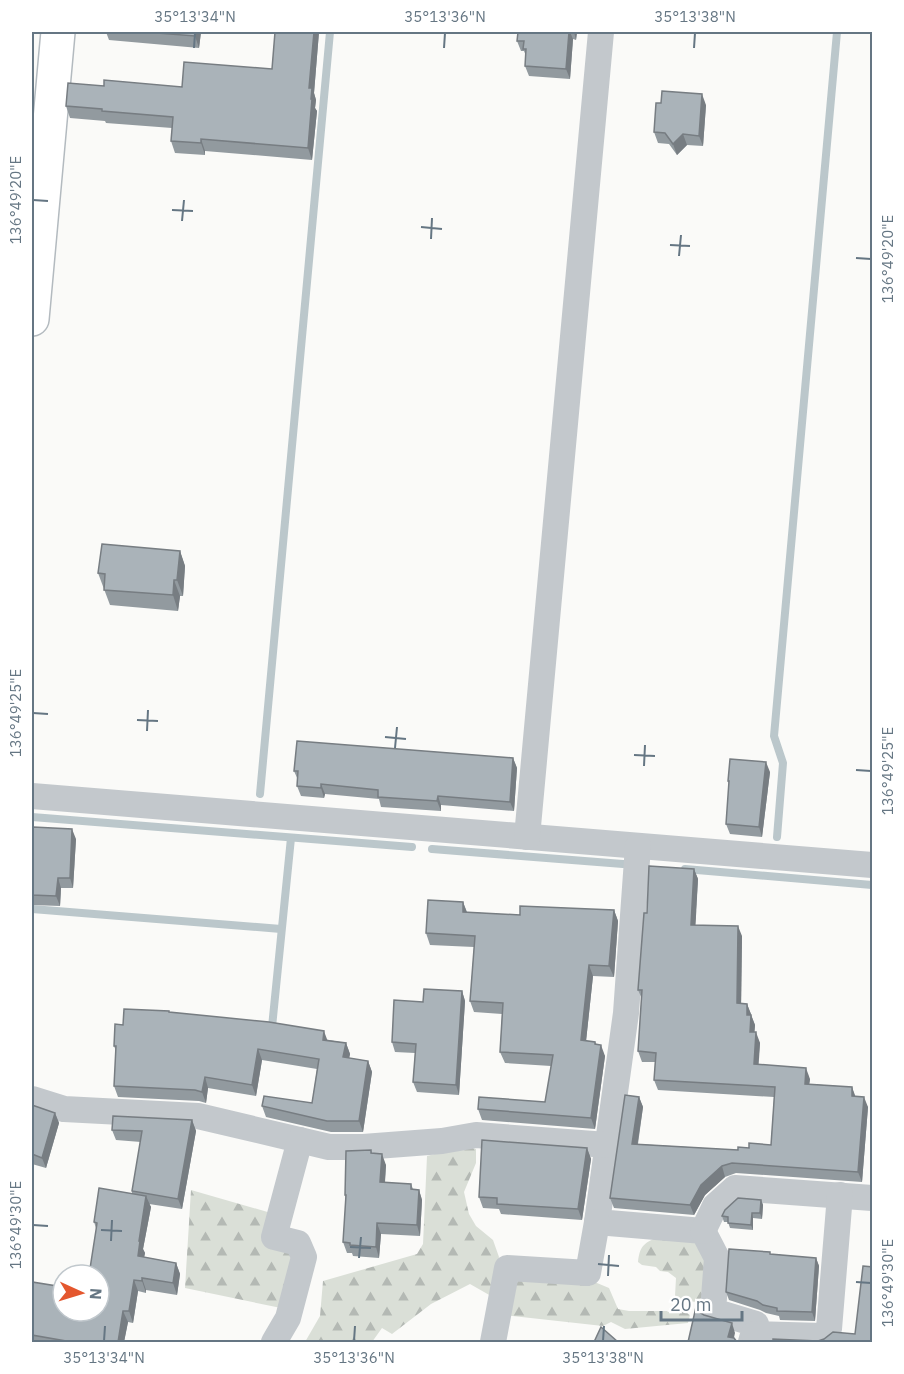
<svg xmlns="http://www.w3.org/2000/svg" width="904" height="1374" font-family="'IBM Plex Sans',sans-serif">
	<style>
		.forest { fill: url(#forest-firs) }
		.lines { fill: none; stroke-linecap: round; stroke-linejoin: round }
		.stream { stroke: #bbc7cb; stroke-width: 8 }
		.secondary-casing { stroke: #b3babf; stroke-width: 36 }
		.street { stroke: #c3c8cc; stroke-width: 26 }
		.secondary { stroke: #fff; stroke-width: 33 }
		.wall { fill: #929a9f }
		.shaded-wall { fill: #777d82 }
		.building { fill: #aab3b9; stroke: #777d82; stroke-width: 1.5 }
		.ticks { fill: none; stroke: #657683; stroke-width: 2 }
		.neatline { fill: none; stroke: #657683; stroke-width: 2 }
		.ticks-label { font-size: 15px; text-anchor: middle; fill: #657683 }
	</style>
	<defs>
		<pattern id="forest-firs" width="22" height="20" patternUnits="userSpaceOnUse" patternTransform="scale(1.5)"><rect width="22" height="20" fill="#dadfd7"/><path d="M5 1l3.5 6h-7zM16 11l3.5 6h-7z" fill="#b4b9b4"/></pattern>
	</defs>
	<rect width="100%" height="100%" fill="#fafaf8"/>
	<g class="forest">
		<polygon points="466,1146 476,1149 476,1163 464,1192 469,1214 476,1226 493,1240 499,1257 491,1296 470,1284 431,1304 392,1334 382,1328 372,1342 305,1342 320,1316 323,1281 417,1254 423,1244 427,1156"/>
		<polygon points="191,1190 271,1213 291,1249 292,1258 281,1308 185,1288"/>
		<path d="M660,1236L692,1238L708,1260L705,1301C693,1303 685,1301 675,1296L676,1278L668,1272L660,1271L656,1267L642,1265L638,1262C640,1244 645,1243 660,1236Z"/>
		<polygon points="519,1278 597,1283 609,1288 618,1309 629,1311 684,1311 690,1315 688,1323 625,1329 611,1322 603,1326 504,1315"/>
	</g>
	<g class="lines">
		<g class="stream">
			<polyline points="260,794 330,32"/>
			<polyline points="32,817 412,847"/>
			<polyline points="777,837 783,763 774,736 837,32"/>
			<polyline points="432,849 623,864"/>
			<polyline points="685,869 872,885"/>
			<polyline points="32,909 281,929"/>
			<polyline points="277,1027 272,1027 291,838"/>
		</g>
		<defs>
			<polyline id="secondary" points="32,319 58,32"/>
		</defs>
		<use href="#secondary" class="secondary-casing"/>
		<g class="street">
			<polyline points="32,796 872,865"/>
			<polyline points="527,837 601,32"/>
			<polyline points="638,846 626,1013 597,1222 703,1231 717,1258 713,1311 756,1324 751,1342"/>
			<polyline points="32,1099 64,1109 198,1116 329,1147 363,1147 442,1141 476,1135 607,1145"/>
			<polyline points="703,1231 715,1206 735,1188 872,1198"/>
			<polyline points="754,1334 822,1336 829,1329 840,1195"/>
			<polyline points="274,1342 288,1318 304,1257 298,1243 274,1237 300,1140"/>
			<polyline points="493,1342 507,1268 588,1273 597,1222"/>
		</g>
		<use href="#secondary" class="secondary"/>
	</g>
	<g class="wall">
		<polygon points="106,32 201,32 199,48 109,40"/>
		<polygon points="275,32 319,32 314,93 316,100 315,108 317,111 312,160 205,151 205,155 175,153 171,141 172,128 106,123 105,121 70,118 66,106 104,86 182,87 272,69"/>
		<polygon points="518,32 577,32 576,40 573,39 570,79 529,76 525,66 526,56 524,51 521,51 517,41"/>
		<polygon points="706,105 703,146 687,145 677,155 669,144 658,143 654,132"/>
		<polygon points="180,551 185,566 183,596 180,596 178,611 110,605 98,573"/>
		<polygon points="513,758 517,768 514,811 441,805 441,811 381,807 379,799 325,794 324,798 301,796 297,786 298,780 294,771"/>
		<polygon points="770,772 762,837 730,834 726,824 729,784 728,781"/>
		<polygon points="76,839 73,888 61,888 60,906 32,905 32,844"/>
		<polygon points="694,869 698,879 695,925 742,936 741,1003 747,1004 755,1025 754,1032 760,1043 758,1064 810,1079 809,1084 852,1087 855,1097 868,1107 862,1182 736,1173 725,1177 705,1195 694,1215 614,1208 610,1198 639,1097 643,1107 638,1144 738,1150 771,1145 774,1097 658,1090 654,1080 655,1062 642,1062 638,1051 642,999 638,990 647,913"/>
		<polygon points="463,902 467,912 520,915 614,910 618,921 614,977 593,976 586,1041 595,1042 605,1056 595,1129 482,1120 478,1109 545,1102 551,1066 505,1063 500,1052 502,1014 474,1012 470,1001 474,947 430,945 426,933"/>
		<polygon points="462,991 465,1001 459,1095 417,1092 413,1082 415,1053 395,1052 392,1042 423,1002"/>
		<polygon points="170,1012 346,1043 350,1054 349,1058 368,1061 372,1072 363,1132 331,1132 266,1117 262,1106 312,1103 317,1069 262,1060 256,1096 208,1088 206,1103 199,1101 118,1097 114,1086 116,1051 114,1046 123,1025"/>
		<polygon points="32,1105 55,1113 59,1123 46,1168 32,1164"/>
		<polygon points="192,1120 196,1131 182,1209 149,1204 151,1207 143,1249 145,1253 144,1257 176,1263 180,1274 177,1295 146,1290 146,1293 138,1291 133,1323 128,1322 124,1342 32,1342 32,1282 99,1311 96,1228 94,1222 132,1193 132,1191 141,1142 116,1140 112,1130"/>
		<polygon points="587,1148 591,1159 582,1220 501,1214 499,1209 483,1208 479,1197"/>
		<polygon points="371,1150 372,1153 386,1165 385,1183 411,1184 413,1189 419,1190 422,1200 420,1236 381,1234 379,1258 353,1256 352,1253 347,1253 343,1242 346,1199 345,1195"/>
		<polygon points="761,1200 763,1205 762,1219 753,1218 753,1230 730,1228 728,1222 724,1222 722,1216"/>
		<polygon points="771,1254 816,1258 819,1266 815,1321 780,1320 779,1316 766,1313 760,1310 729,1300 726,1292"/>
	</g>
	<g class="shaded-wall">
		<polygon points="195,32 201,32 199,48 195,36"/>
		<polygon points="314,32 319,32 314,93 316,100 315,108 317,111 312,160 308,148 309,88"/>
		<polygon points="569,32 570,32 573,39 570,79 566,69"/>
		<polygon points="574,32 577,32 576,40"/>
		<polygon points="702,94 706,105 703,146 699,136"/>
		<polygon points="683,134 687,145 677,155 673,144"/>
		<polygon points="201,139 205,151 205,155 201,143"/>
		<polygon points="180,551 185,566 183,596 177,580"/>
		<polygon points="174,580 180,596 178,611 173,595"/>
		<polygon points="513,758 517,768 514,811 510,802"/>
		<polygon points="766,762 770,772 762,837 759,827"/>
		<polygon points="321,784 325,794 324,798 321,788"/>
		<polygon points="438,796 441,805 441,811 437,801"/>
		<polygon points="72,829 76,839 73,888 70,878"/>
		<polygon points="694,869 698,879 695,935 691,925"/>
		<polygon points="58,878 61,888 60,906 56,896"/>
		<polygon points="463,902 467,913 463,912"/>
		<polygon points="614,910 618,921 614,977 609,966"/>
		<polygon points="738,926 742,936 741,1013 737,1003"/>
		<polygon points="589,965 593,976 585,1051 581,1040"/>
		<polygon points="462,991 465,1001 459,1095 456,1085"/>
		<polygon points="747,1004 751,1014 750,1025 747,1015"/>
		<polygon points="751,1015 755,1025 754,1042 750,1032"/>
		<polygon points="324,1031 328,1042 323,1040"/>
		<polygon points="756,1032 760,1043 758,1074 754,1064"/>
		<polygon points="346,1043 350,1054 347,1068 343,1057"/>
		<polygon points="601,1045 605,1056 595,1129 591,1118"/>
		<polygon points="258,1049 262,1060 256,1096 252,1085"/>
		<polygon points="368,1061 372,1072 363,1132 359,1121"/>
		<polygon points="806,1068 810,1079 808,1094 805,1084"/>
		<polygon points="205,1077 208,1088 206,1103 202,1092"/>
		<polygon points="852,1087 856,1098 852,1096"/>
		<polygon points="639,1097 643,1107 636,1154 632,1144"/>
		<polygon points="864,1097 868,1107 862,1182 858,1172"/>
		<polygon points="55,1113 59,1123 46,1168 42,1158"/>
		<polygon points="192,1120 196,1131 182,1209 178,1199"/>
		<polygon points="587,1148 591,1159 582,1220 578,1209"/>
		<polygon points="382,1154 386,1165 384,1193 380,1182"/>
		<polygon points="722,1166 725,1177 705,1195 694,1215 690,1205 701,1185"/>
		<polygon points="419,1190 422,1200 420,1236 417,1225"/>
		<polygon points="146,1196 151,1207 143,1249 145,1253 142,1268 138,1256 139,1241"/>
		<polygon points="761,1200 763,1205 762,1219 760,1213"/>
		<polygon points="752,1213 753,1218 753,1230 751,1225"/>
		<polygon points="377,1223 381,1234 379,1258 376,1247"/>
		<polygon points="816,1258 819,1266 815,1321 812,1312"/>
		<polygon points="176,1263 180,1274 177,1295 173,1283"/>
		<polygon points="142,1278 146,1290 146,1293 142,1281"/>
		<polygon points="134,1280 138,1291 133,1323 129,1311"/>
		<polygon points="123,1311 128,1322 124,1342 118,1342"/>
		<polygon points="732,1323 735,1333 733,1342 728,1337"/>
	</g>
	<g class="building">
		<polygon points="144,32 195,32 195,36"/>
		<polygon points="275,32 314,32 309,88 312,88 311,99 312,99 308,148 201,139 201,143 171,141 173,117 102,111 102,109 66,106 68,83 104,86 104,80 182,87 184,62 272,69"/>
		<polygon points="518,32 569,32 566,69 525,66 526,49 523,49 524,41 517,41"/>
		<polygon points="662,91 702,94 699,136 683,134 673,144 665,133 654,132 656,103 661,103"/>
		<polygon points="102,544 180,551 177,580 174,580 173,595 104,590 105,574 98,573"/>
		<polygon points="297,741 513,758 510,802 438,796 437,801 378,797 378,790 321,784 321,788 297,786 298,771 294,771"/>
		<polygon points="730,759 766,762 759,827 726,824 729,781 728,781"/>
		<polygon points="33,827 72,829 70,878 58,878 56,896 32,895 32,844"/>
		<polygon points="649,866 694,869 691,925 738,926 737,1003 747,1004 747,1015 751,1015 750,1032 756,1032 754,1064 806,1068 805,1084 852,1087 852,1096 864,1097 858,1172 732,1163 722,1166 701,1185 690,1205 610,1198 625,1095 639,1097 632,1144 738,1150 738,1147 749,1148 749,1143 771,1145 775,1087 654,1080 656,1053 638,1051 642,990 638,990 644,913 647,913"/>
		<polygon points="428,900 463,902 463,912 520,915 520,906 614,910 609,966 589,965 581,1040 595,1042 595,1044 601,1045 591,1118 478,1109 479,1097 545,1102 553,1055 500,1052 503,1003 470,1001 475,936 426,933"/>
		<polygon points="424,989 462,991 456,1085 413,1082 416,1044 392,1042 394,1000 423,1002"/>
		<polygon points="124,1009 169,1011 169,1012 269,1022 324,1031 323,1040 346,1043 343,1057 368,1061 359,1121 327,1121 262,1106 264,1096 312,1103 319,1059 258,1049 252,1085 205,1077 202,1092 195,1090 114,1086 116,1046 114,1046 115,1024 123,1025"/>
		<polygon points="32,1105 55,1113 42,1158 32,1154"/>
		<polygon points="113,1116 192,1120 178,1199 132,1191 142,1131 112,1130"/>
		<polygon points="482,1140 587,1148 578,1209 497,1204 497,1198 479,1197"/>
		<polygon points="371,1150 371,1153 382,1154 380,1182 411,1184 411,1189 419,1190 417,1225 377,1223 376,1247 350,1245 350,1243 343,1242 346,1195 345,1195 346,1151"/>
		<polygon points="99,1188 146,1196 139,1241 140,1241 138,1256 176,1263 173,1283 142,1278 142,1281 134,1280 129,1311 123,1311 118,1342 72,1342 32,1335 32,1282 63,1287 63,1311 99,1311 99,1275 89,1275 96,1230 97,1223 94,1222"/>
		<polygon points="738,1198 761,1200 760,1213 752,1213 751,1225 728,1223 728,1217 722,1216 725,1210"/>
		<polygon points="729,1249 770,1252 770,1254 816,1258 812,1312 777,1311 777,1308 763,1305 757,1301 726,1292"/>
		<polygon points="863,1266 873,1267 873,1342 773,1342 773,1339 818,1341 824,1339 833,1332 855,1334"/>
		<polygon points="696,1307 699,1312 704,1315 732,1323 728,1337 734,1338 737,1342 688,1342"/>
		<polygon points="601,1327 618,1342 594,1342"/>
	</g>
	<path class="ticks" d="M194,48L195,33M444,48L445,33M694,48L695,33M33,200L48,201M172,210L193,211M182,221L184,200M421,227L442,229M431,239L432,218M670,245L690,246M679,256L681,235M856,258L871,259M33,713L48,714M137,720L158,721M147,731L148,710M385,737L406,739M395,748L397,727M634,755L655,756M644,766L645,745M856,770L871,771M33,1225L48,1226M101,1230L122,1231M111,1241L112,1220M350,1247L371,1248M359,1258L361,1237M598,1264L619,1266M608,1276L609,1255M856,1282L871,1283M104,1341L105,1326M354,1341L355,1326M603,1341L604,1326"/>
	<rect width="904" height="1374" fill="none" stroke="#ffffff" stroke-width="66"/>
	<g transform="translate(81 1293) rotate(94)"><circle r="28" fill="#ffffff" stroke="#c1c8cd" stroke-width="1.5"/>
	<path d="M0-4.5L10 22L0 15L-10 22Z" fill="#e4572e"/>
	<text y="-9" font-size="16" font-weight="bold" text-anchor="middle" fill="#657683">N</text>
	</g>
	<path d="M661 1311v9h81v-9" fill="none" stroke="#657683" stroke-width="3"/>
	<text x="670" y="1311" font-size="18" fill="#657683" stroke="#ffffff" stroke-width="4.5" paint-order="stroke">20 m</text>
	<rect x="33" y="33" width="838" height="1308" class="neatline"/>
	<g class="ticks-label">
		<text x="195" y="22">35°13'34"N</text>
		<text x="445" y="22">35°13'36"N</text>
		<text x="695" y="22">35°13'38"N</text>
		<text transform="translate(16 200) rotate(-90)" y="5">136°49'20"E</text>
		<text transform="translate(888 259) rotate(-90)" y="5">136°49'20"E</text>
		<text transform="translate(16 713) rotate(-90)" y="5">136°49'25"E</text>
		<text transform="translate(888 771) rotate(-90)" y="5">136°49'25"E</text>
		<text transform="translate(16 1225) rotate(-90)" y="5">136°49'30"E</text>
		<text transform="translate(888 1283) rotate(-90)" y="5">136°49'30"E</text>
		<text x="104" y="1363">35°13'34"N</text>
		<text x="354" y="1363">35°13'36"N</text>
		<text x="603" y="1363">35°13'38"N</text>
	</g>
</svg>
